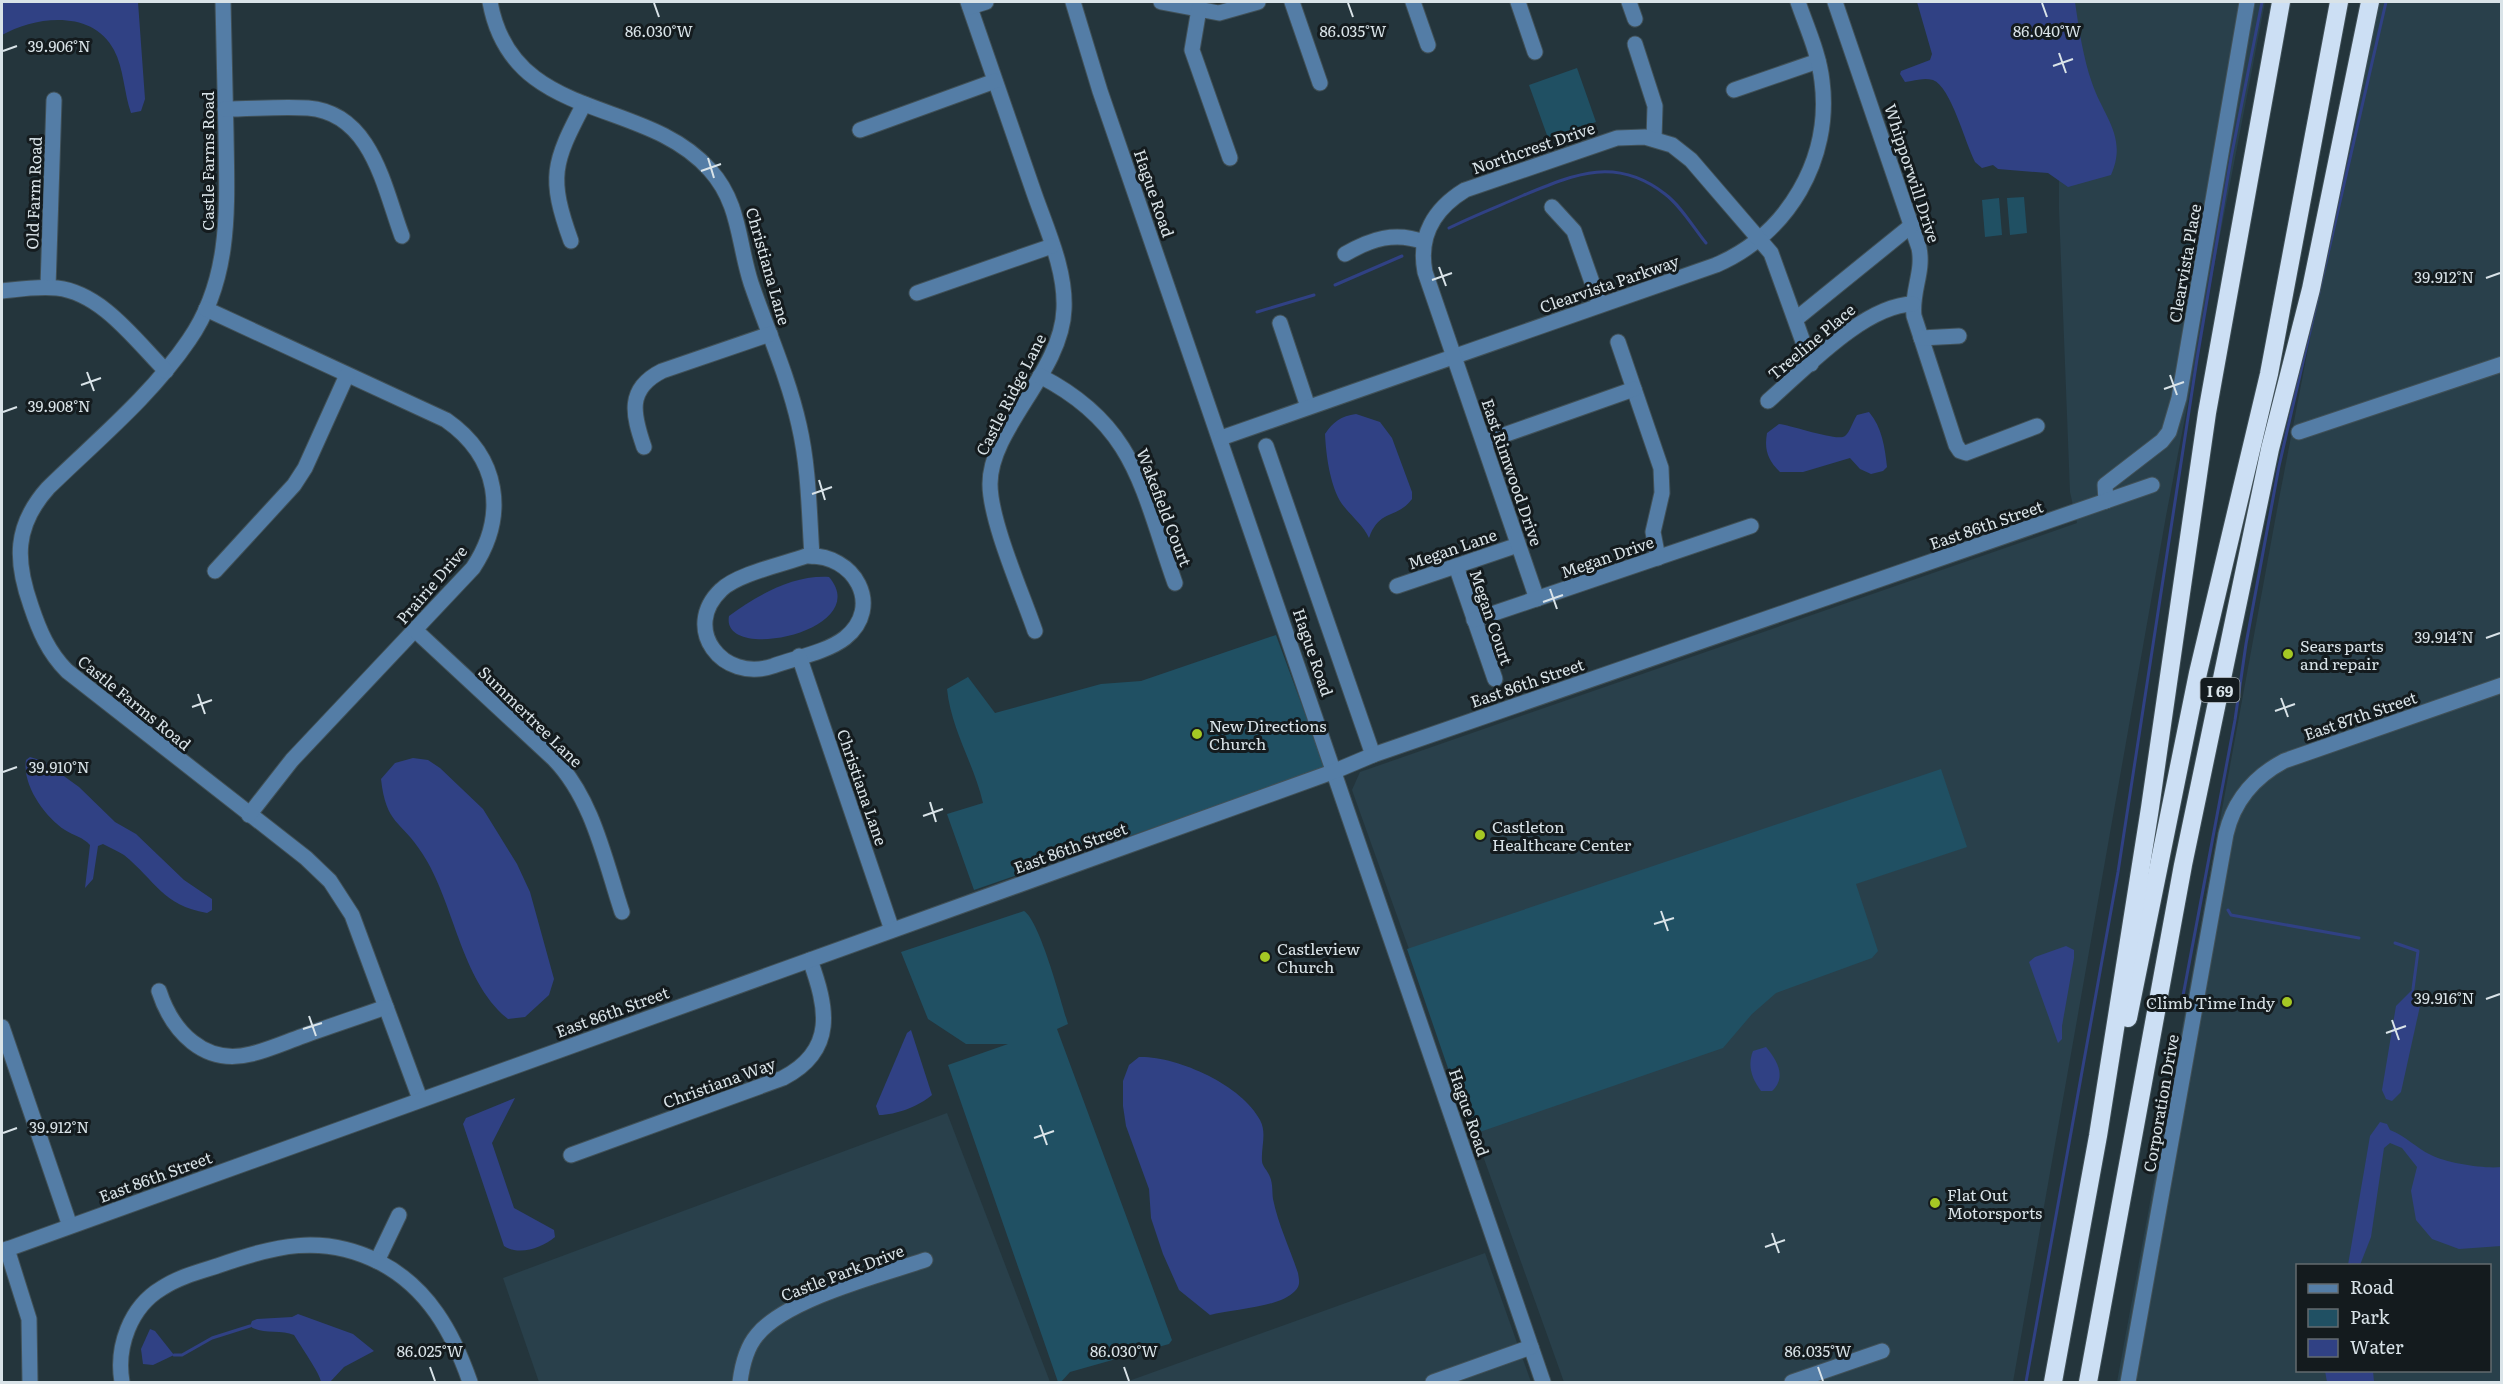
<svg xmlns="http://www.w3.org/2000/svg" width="2503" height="1384" font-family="Literata,serif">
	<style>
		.built { fill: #29404b; fill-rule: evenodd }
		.green { fill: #205063 }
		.water { fill: #304184 }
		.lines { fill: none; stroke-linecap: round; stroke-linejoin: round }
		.stream { stroke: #304184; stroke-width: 3 }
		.minor-casing { stroke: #415158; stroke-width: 17 }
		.highway-casing { stroke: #415158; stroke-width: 20 }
		.minor { stroke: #547da6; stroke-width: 15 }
		.highway { stroke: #ccdff4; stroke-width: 18 }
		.ticks { fill: none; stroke: #d9e3e8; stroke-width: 2 }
		.poi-dot { fill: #a5c824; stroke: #141b1e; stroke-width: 2 }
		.labels { text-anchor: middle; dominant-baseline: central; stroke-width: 6; stroke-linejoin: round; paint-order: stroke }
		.shield { fill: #141b1e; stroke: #9ea7ab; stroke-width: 1.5 }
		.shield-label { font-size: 15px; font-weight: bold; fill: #d9e3e8 }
		.street-label { font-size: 16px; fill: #d9e3e8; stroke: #141b1e }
		.poi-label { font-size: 16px; fill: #d9e3e8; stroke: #141b1e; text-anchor: start }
		.ticks-label { font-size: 15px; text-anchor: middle; fill: #d9e3e8; stroke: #141b1e; stroke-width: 6; stroke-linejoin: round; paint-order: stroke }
	</style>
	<rect width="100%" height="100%" fill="#24353c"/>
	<g class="built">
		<polygon points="2036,2 2265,2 2166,516 2013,1382 1564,1382 1352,790 1360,772 2077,523 2070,492 2059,209 2059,76"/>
		<path d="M2375,2H2501V1382H2117L2279,499ZM2298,1266H2490V1370H2298Z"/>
		<polygon points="947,1113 1050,1382 539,1382 503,1278"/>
		<polygon points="1485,1253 1531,1382 1126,1382"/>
	</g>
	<g class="green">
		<polygon points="1577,68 1596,122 1548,138 1529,85"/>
		<polygon points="2024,197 2027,233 2010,235 2007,198"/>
		<polygon points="1999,198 2002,235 1985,237 1982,200"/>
		<path d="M1276,635L1325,768L974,890L947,814L983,803C974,764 951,729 947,689L968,677L995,713L1101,684L1141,681Z"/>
		<polygon points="1941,769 1967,847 1856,884 1878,951 1872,958 1776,993 1752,1014 1723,1048 1471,1135 1407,949"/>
		<path d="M1024,911C1040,921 1061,1002 1068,1024L1057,1029L1172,1340L1169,1344L1070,1372L1061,1382H1058L948,1065L1008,1044H966L928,1019L901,952Z"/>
	</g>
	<g class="water">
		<path d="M2,2H138L145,99L141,111L131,113C124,93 124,69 114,50C93,9 35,16 2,35Z"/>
		<path d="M1917,2H2075C2079,29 2083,57 2092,83C2103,116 2128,137 2111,175L2068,187L2048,173L1998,169L1993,165L1982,168L1975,162C1965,143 1951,87 1933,80C1923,77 1914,81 1905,82L1900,74L1901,71L1930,60L1932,54Z"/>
		<path d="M1869,412C1882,427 1885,448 1887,467L1883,471L1871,474L1860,469L1850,458L1803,472H1780C1768,460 1764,450 1767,433L1779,424C1791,425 1838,442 1845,436C1850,432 1853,421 1857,415Z"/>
		<path d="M1356,414L1380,422L1392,438L1412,492V499C1396,520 1380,508 1369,538C1363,525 1351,516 1342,504C1330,486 1326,455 1325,434C1333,422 1341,416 1356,414Z"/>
		<path d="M829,577C875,631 720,664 729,616C758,595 792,575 829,577Z"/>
		<path d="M30,757L43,761L79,787L115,822L136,834L184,880L212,899V910L207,913C162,905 156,881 124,855C118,851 110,848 103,844L98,846L93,879L85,888L90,845C83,837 74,836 65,830C45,817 22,785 26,760Z"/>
		<path d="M413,758L428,760L440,768L483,809L517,864L530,892L554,979L549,995L525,1017L508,1019C460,980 455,903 422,853C401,820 386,825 381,779L395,763Z"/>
		<polygon points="2066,946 2074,950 2074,958 2062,1026 2062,1039 2058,1043 2029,962 2035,957"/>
		<polygon points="2413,989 2420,1006 2401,1092 2392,1101 2386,1099 2382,1090 2396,1006"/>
		<path d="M911,1030L932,1095C919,1106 896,1115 879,1115L876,1106L907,1033Z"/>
		<path d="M1766,1047C1777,1060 1787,1077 1772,1091H1761C1752,1079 1747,1066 1753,1051Z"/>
		<path d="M1139,1057C1177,1056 1242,1085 1260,1120C1267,1133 1261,1147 1262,1161C1262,1166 1268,1171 1270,1177C1273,1184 1272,1192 1273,1199C1278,1224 1290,1249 1298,1273C1299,1280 1301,1285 1295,1291C1279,1308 1232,1309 1210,1315L1179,1290L1163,1254L1151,1218L1149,1189L1126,1126L1123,1106V1081L1129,1065Z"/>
		<path d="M515,1098L492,1143L514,1208L554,1230L555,1237C542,1248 519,1256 504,1246L463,1124L466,1118Z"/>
		<path d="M2380,1122L2387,1124L2390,1130C2406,1136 2416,1148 2431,1155C2446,1163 2485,1169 2501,1167V1246L2459,1249L2432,1239L2416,1220L2411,1191L2417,1167L2402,1148L2390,1143L2384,1148L2371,1237L2360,1265H2348L2370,1136Z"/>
		<path d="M298,1314L353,1334L374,1351L344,1367L330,1382H321C321,1375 300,1345 294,1335C281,1329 261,1335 250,1326L252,1321L257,1319L292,1317Z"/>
		<polygon points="150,1329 155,1331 174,1355 153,1365 143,1364 141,1349"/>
		<polygon points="2325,1371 2373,1371 2374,1382 2327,1382"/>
	</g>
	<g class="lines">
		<g class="stream">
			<path d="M1449,228C1473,216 1499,206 1524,195C1575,174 1616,156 1665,194C1681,206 1693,227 1706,243"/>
			<polyline points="1335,285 1402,256"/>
			<polyline points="1257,312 1314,295"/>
			<polyline points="2228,910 2231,915 2359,938"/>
			<polyline points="2395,943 2418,951 2413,989"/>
			<polyline points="2183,996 2235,720 2246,644 2279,466 2386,2"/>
			<polyline points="174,1355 182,1355 212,1338 250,1326"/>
			<polyline points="2026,1382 2118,872 2197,359 2231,158 2262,2"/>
		</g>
		<defs>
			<g id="minor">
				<path d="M223,2C224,46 225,90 226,134C227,206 232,278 189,340C151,396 96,441 48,488C14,526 15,561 31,606C39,630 48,652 67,671L306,858L330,881L352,915L420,1099"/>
				<path d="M490,2C512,124 644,95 710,170C740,203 738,243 751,283C767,330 788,376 799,425C809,468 809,512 812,556"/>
				<path d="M968,2C989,63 1010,125 1032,187C1045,226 1066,268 1064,309C1062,372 990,428 990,484C990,521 1022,593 1035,631"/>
				<polyline points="1073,2 1100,91 1543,1382"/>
				<polyline points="1161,2 1219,13 1258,2"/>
				<polyline points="1292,2 1320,83"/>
				<polyline points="1413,2 1428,45"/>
				<polyline points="1518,2 1535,52"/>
				<polyline points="1629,2 1635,19"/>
				<path d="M1835,2L1919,248C1924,272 1911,292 1914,316L1956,445L1960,451L1966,453L2037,426"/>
				<polyline points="970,7 986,2"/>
				<polyline points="1199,9 1192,50 1230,158"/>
				<polyline points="1635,44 1655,106 1654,139"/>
				<polyline points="1734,90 1818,61"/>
				<path d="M225,109C252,109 281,106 308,108C372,113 384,188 402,236"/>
				<polyline points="860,130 995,81"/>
				<polyline points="1552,207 1574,231 1600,305"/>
				<path d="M571,241C548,177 553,163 584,104"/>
				<path d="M1345,254C1371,239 1395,231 1424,242"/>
				<polyline points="48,287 54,100"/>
				<path d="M2,291C20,289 38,286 57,288C102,293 136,341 166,371"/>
				<polyline points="917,293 1052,246"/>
				<path d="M206,309L446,420C499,457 508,515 473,568L292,760L249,815"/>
				<polyline points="1796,319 1912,225"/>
				<polyline points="1280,323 1308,407"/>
				<polyline points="1921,338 1959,336"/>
				<polyline points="1618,342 1661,468 1662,493 1653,532 1658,558"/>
				<path d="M1040,376C1136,425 1142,490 1175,583"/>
				<path d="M1768,401C1805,369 1864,305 1913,304"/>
				<polyline points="2299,432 2502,364"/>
				<path d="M1221,438L1716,265C1788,234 1832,159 1822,81C1819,54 1807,28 1798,2"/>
				<polyline points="1484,442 1634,389"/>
				<polyline points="1266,446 1373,755"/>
				<path d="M644,447C633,415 626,389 662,371L770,334"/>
				<polyline points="2106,501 2105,485 2162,441 2169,432 2179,398 2247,2"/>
				<path d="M806,556C855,553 884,607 845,638C827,652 795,658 773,666C722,683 681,628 721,590C737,574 784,564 806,556Z"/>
				<polyline points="1456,566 1495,679"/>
				<polyline points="215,571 294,485 305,468 347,375"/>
				<polyline points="1397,586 1518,545"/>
				<path d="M1537,599L1425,272C1418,236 1434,209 1465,190L1617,138L1645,137L1672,145L1691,160L1771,253L1811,364"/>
				<polyline points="1474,620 1751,526"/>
				<path d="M415,630L554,759C593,799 605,861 622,912"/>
				<polyline points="799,656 892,930"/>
				<path d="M159,991C172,1031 204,1066 251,1054C268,1050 286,1042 303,1036C330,1026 358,1017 386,1007"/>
				<polyline points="2,1027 70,1226"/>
				<path d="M571,1155L783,1078C837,1050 827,1007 810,960"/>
				<polyline points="7,1249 29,1319 30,1382"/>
				<polyline points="2,1251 1335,771 1373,755 2152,485"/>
				<polyline points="377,1261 399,1215"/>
				<path d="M122,1382C116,1347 130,1307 162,1288C179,1277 198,1272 217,1266C274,1246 322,1233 379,1262C428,1287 453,1333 470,1382"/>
				<path d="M740,1382C742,1366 746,1348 757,1335C786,1299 880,1275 925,1260"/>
				<polyline points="1433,1382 1531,1347"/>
				<polyline points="1792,1382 1882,1351"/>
				<path d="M2128,1382L2226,834C2234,800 2254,777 2284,761L2502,685"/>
			</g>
			<g id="highway">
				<polyline points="2128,1018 2198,673 2269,374 2339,2"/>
				<polyline points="2053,1382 2098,1136 2150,808 2207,413 2281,2"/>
				<polyline points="2088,1382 2183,865 2270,449 2311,289 2370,2"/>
			</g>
		</defs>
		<use href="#minor" class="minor-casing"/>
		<use href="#highway" class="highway-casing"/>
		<use href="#minor" class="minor"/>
		<use href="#highway" class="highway"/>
	</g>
	<path class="ticks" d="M654,3L659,17M1348,3L1353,17M2042,3L2047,17M3,51L17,46M2059,53L2066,73M2053,66L2073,59M708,158L714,178M701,171L721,164M1439,267L1446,286M2486,278L2500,273M1432,280L1452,273M87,372L94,391M2170,375L2177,395M81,385L101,378M2164,389L2184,382M3,412L17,407M819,480L825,500M812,494L832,487M1550,589L1557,609M1543,602L1563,595M2486,638L2500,633M198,694L205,714M2281,698L2288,717M192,707L212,700M2275,711L2295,704M3,772L17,767M930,802L936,822M923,816L943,809M1661,911L1668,931M1654,924L1674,918M2486,999L2500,994M309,1016L316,1036M2392,1020L2399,1040M303,1029L322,1023M2386,1033L2406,1026M1040,1125L1047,1145M3,1133L17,1128M1034,1138L1054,1131M1772,1233L1779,1253M1765,1247L1785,1240M430,1367L435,1381M1124,1367L1129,1381M1818,1367L1823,1381"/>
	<g class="poi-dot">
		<circle cx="2288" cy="654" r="6"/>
		<circle cx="1197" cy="734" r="6"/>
		<circle cx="1480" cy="835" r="6"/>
		<circle cx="1265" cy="957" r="6"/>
		<circle cx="2287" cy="1002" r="6"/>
		<circle cx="1935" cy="1203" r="6"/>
	</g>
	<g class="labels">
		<rect class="shield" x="2200.5" y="678" width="39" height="24" rx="4.5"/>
		<g class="shield-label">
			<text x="2220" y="690">I 69</text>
		</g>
		<g class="street-label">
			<text transform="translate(1533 147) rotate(-19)">Northcrest Drive</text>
			<text transform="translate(207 161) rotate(-90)">Castle Farms Road</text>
			<text transform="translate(1913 173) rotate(72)">Whipporwill Drive</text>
			<text transform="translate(33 193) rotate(-88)">Old Farm Road</text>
			<text transform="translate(1155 193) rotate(71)">Hague Road</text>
			<text transform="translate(2184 263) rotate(-80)">Clearvista Place</text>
			<text transform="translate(769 266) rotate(74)">Christiana Lane</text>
			<text transform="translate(1609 283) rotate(-19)">Clearvista Parkway</text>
			<text transform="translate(1811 341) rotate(-40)">Treeline Place</text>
			<text transform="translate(1010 394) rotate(-63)">Castle Ridge Lane</text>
			<text transform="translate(1513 472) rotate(71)">East Rimwood Drive</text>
			<text transform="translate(1165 507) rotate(69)">Wakefield Court</text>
			<text transform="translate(1986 524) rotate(-19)">East 86th Street</text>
			<text transform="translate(1452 548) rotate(-19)">Megan Lane</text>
			<text transform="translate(1607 556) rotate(-19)">Megan Drive</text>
			<text transform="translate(431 584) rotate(-49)">Prairie Drive</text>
			<text transform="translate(1492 617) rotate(71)">Megan Court</text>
			<text transform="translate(1314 652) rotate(71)">Hague Road</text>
			<text transform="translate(1527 682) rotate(-19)">East 86th Street</text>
			<text transform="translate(135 702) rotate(39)">Castle Farms Road</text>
			<text transform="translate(2360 715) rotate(-19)">East 87th Street</text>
			<text transform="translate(531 716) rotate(44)">Summertree Lane</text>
			<text transform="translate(863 787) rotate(71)">Christiana Lane</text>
			<text transform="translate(1070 847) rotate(-20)">East 86th Street</text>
			<text transform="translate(612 1011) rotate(-20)">East 86th Street</text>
			<text transform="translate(719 1082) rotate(-20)">Christiana Way</text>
			<text transform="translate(2160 1103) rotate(-80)">Corporation Drive</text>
			<text transform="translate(1470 1112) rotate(71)">Hague Road</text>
			<text transform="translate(155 1176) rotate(-20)">East 86th Street</text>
			<text transform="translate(842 1272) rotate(-21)">Castle Park Drive</text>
		</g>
		<g class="poi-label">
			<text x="2300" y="645">Sears parts<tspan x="2300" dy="18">and repair</tspan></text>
			<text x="1209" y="725">New Directions<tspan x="1209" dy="18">Church</tspan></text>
			<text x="1492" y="826">Castleton<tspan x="1492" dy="18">Healthcare Center</tspan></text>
			<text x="1277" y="948">Castleview<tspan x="1277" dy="18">Church</tspan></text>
			<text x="2275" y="1002" text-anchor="end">Climb Time Indy</text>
			<text x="1947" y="1194">Flat Out<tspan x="1947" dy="18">Motorsports</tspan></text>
		</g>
	</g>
	<g class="ticks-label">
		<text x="659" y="37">86.030°W</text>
		<text x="1353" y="37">86.035°W</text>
		<text x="2047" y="37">86.040°W</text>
		<text x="59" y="52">39.906°N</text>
		<text x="2444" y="283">39.912°N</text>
		<text x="59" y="412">39.908°N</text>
		<text x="2444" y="643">39.914°N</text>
		<text x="59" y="773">39.910°N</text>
		<text x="2444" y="1004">39.916°N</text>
		<text x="59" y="1133">39.912°N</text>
		<text x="430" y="1357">86.025°W</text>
		<text x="1124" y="1357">86.030°W</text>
		<text x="1818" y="1357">86.035°W</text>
	</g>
	<rect width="2503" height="1384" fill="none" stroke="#d9e3e8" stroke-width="6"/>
	<rect x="2296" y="1264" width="195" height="108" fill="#141b1e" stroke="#636b6f" stroke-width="1.5"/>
	<rect x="2308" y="1284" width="30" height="9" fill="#547da6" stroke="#636b6f" stroke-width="1.5"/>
	<text x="2350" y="1294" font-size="18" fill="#d9e3e8">Road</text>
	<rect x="2308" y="1309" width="30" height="18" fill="#205063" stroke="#636b6f" stroke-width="1.5"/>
	<text x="2350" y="1324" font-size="18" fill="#d9e3e8">Park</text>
	<rect x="2308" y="1339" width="30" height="18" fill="#304184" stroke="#636b6f" stroke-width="1.5"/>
	<text x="2350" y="1354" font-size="18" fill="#d9e3e8">Water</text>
</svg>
